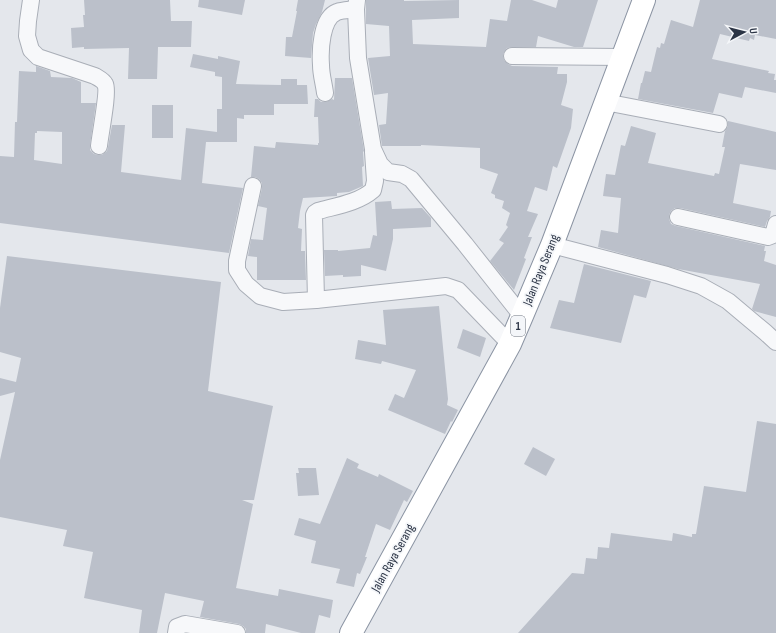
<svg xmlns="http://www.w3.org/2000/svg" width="776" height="633" font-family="'Sofia Sans Condensed',sans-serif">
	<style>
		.building { fill: #bbc0ca; fill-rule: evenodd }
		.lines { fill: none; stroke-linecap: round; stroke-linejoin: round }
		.street-casing { stroke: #a9aeb7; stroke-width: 18 }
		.highway-casing { stroke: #8b94a3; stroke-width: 24 }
		.street { stroke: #f7f8fa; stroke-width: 16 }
		.highway { stroke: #fff; stroke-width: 22 }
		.labels { text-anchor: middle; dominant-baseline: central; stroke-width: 3.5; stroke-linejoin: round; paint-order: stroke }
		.shield { fill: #f4f6f9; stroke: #676e7b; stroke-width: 1 }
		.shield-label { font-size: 12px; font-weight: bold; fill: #2b3445 }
		.street-label { font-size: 13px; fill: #2b3445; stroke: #f4f6f9 }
	</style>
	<rect width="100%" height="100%" fill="#e4e7ec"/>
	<g class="building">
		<polygon points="84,0 170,0 171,21 192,21 191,47 158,47 157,79 128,79 129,48 84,49 84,47 72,48 71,28 84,27 83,15 85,15"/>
		<polygon points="199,0 245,0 242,15 198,7"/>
		<polygon points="298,0 325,0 322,12 316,24 313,33 311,58 285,56 286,37 292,37 297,11 296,11"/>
		<polygon points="366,0 404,0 404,1 459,0 459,18 412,20 413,44 486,47 490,19 507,21 511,0 532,0 556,8 558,0 598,0 583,47 574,47 538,36 536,47 512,47 507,48 504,52 503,56 504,60 508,64 512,66 558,67 557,74 567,74 567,82 561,105 573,109 571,128 557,168 553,166 547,191 535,187 527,211 538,214 528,237 532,237 524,258 526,259 514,290 490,261 504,243 499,240 508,227 506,225 510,213 502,208 504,201 495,198 495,195 491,193 498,174 480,168 480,148 421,145 421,146 382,146 379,125 386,124 388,93 374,95 368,58 390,56 389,26 366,24"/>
		<polygon points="700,0 776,0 776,39 755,35 754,40 750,38 749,41 720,34 712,59 769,71 768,73 775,74 774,80 776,80 776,93 745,87 742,98 719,93 713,113 638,99 641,83 642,83 645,71 651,72 657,47 660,48 661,43 664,44 671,20 693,27"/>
		<path d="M193,54L218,59V56L240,61L236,84L281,85V79H297V85H307L308,104H274V115H244V119L237,118V142H206L202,183L243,188L229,253L0,223V156L14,157L15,122H17L19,71L36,72V66L50,71L51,77L72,78L81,82V103H96L90,145V150L94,154L98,155H102L107,151L108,147L112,125H125L121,172L181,180L186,128L217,132V109H222V77L215,76V72L190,67ZM37,131L62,132V164L34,160L35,133H37Z"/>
		<polygon points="335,78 352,78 364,151 363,152 364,166 362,167 363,186 349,192 337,193 337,196 303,198 300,211 298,228 302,229 301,251 305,251 306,280 257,280 257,257 248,256 251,239 263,240 267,208 258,206 262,188 262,183 259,179 255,177 251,177 254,146 275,148 276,142 318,145 318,143 319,143 318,117 314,117 315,99 318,99 321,102 326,102 332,99 334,100"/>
		<rect x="152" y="105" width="21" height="33"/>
		<polygon points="728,121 776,132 776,170 740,164 733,203 771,211 770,217 767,221 765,227 680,208 675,208 671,211 669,215 669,219 671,224 676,226 765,246 764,251 766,251 764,261 776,265 776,317 754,311 752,309 760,284 678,269 598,247 601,230 618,233 621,198 603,196 606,174 615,175 621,145 625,146 631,126 656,133 648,163 714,176 715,173 719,174 725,147 722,147 725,131 728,126"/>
		<polygon points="391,201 392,209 422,208 431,218 431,227 393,229 393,239 386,271 361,265 361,276 343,277 343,275 325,276 324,250 338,250 338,251 370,248 373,235 377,236 375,202"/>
		<polygon points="7,256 221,282 208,391 273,406 254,500 242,500 253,504 236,588 278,596 279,589 333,600 330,618 319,615 315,633 301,633 266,624 265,633 246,633 246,629 243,626 239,624 200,617 204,601 165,593 157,633 139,633 142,610 84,598 93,552 63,546 67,530 0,517 0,460 15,392 0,396 0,378 16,382 21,358 0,352 0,308"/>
		<polygon points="584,264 651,281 646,298 634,295 621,343 550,328 559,300 574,303"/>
		<polygon points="439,306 448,399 447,405 458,410 452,422 451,421 445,434 388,410 395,394 404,398 416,370 382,361 381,364 355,359 358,340 386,345 383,310"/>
		<polygon points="463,329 486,338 480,357 457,348"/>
		<polygon points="757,421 776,424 776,633 518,633 572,573 584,574 586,558 597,559 598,547 609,548 611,533 672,541 673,533 692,537 692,534 696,534 704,486 746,492"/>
		<polygon points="533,447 555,459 546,476 524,464"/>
		<polygon points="347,458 359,464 357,468 378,477 379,474 413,491 407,502 404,500 390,530 376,524 365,557 367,557 360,574 357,573 354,587 336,583 340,569 311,563 316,541 294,535 299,518 320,524"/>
		<polygon points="298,468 316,468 319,495 298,496 296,473 299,473"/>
	</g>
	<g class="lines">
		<defs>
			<g id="street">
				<path d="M31,0L28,21L27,36L31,50L38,57L95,76C98,78 103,80 105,84C109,91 100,135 99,146"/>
				<polyline points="357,0 356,9 358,58 373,149 380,164 388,172 402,174 411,179 465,244 522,316"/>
				<polyline points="512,56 622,57"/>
				<path d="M325,93C324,84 321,75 321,65C320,51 321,18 337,12C343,10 350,10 356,9"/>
				<polyline points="605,102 719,124"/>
				<polyline points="253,186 237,261 237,270 246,284 260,296 283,302 316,300 446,286 458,290 510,344"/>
				<polyline points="678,217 768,237 773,235 776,224"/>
				<polyline points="552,245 667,275 701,286 728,301 765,332 776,342"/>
				<path d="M316,300L314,215L315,213L318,211C336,206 358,203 373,190L375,181L373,152"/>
				<polyline points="176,633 177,627 185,624 237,633"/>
			</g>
			<polyline id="highway" points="351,633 510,344 522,316 552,245 644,0"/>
		</defs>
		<use href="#street" class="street-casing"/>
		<use href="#highway" class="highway-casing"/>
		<use href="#street" class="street"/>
		<use href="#highway" class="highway"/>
	</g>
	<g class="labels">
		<rect class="shield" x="511" y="316" width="14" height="20" rx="3"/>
		<g class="shield-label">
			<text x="518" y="326">1</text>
		</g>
		<g class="street-label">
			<text transform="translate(541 270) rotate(-68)">Jalan Raya Serang</text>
			<text transform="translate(393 558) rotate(-61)">Jalan Raya Serang</text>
		</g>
	</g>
	<g transform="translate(744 32) rotate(83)" stroke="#f4f6f9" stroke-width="3" paint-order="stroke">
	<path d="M0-3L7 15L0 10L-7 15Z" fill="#2b3445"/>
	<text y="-6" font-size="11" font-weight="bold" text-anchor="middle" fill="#2b3445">U</text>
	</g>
</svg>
